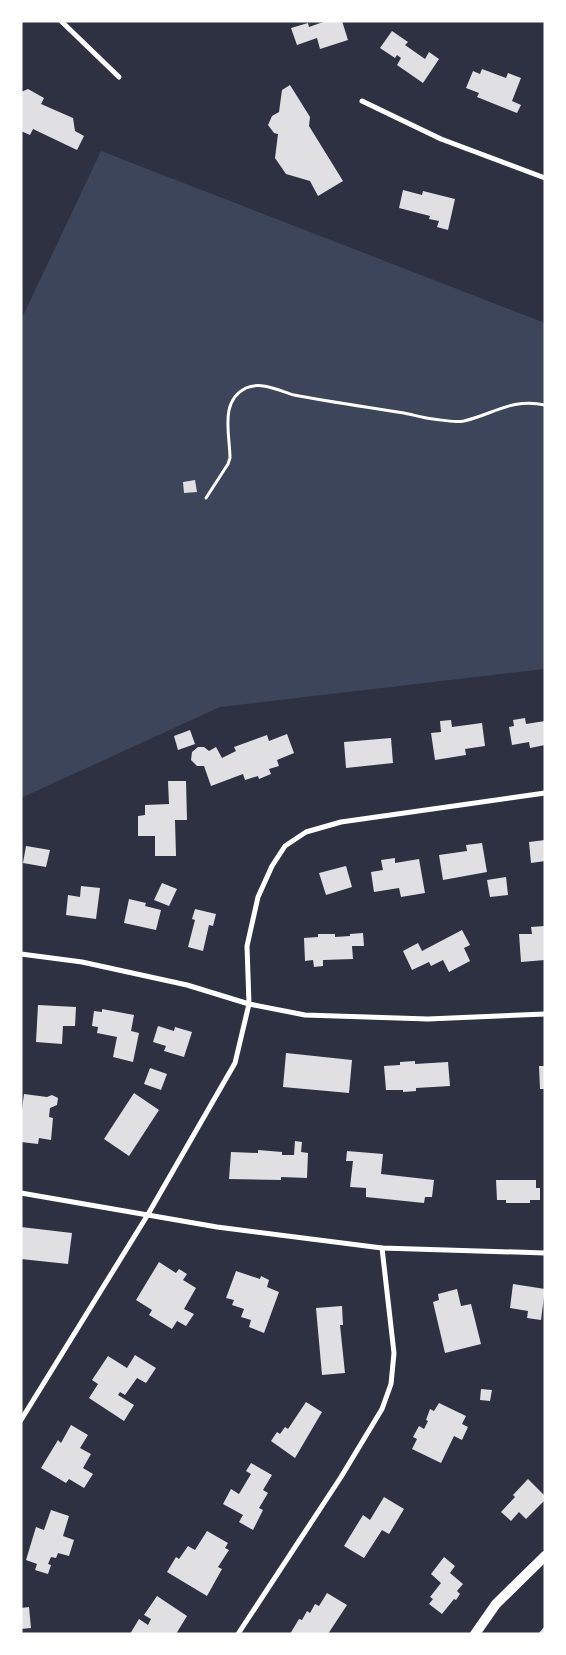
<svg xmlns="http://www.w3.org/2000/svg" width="566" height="1655" font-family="'Alegreya Sans',sans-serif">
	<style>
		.green { fill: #3c4559 }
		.building { fill: #e0e0e3 }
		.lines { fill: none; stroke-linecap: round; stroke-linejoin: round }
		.path { stroke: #fff; stroke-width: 3 }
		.minor { stroke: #fff; stroke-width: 5 }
		.secondary { stroke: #fff; stroke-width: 10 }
	</style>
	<rect width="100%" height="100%" fill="#2d3142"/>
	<polygon class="green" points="101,151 545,323 545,669 220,707 21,798 21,320"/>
	<g class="building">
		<polygon points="326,21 342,21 348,40 320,49 317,38 297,45 291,28 308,23 309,27"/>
		<polygon points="392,31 408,42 405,45 425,59 429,52 439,59 423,83 397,65 401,58 397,55 395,58 380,48"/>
		<polygon points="482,69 506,78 508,73 521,78 512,101 521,105 517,113 477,97 479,93 466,88 473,71 480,74"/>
		<polygon points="290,85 310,117 309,126 343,181 318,196 310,181 286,174 275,158 278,134 274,133 268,125 272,116 279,112 282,90"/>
		<polygon points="28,89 44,98 41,104 73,118 75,131 84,136 77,150 33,129 30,135 21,131 21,92"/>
		<polygon points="403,190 422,195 423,191 455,199 448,230 437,227 439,221 429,219 430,216 399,208"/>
		<polygon points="195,480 197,492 184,493 183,482"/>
		<polygon points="525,718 526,724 545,721 545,745 530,748 529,742 512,745 509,727 514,726 513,720"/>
		<polygon points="451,720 452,727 482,723 485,746 465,749 466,755 435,760 431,733 441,732 440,721"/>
		<polygon points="190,730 195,744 178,750 174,736"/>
		<polygon points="287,734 294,753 277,760 279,766 269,769 271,774 259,779 258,776 245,780 243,774 211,786 204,766 197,766 191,760 192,752 198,747 204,747 209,751 216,747 222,758 236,751 234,747 267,735 269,741"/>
		<polygon points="391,738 393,763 346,768 344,742"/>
		<polygon points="168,781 186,781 187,820 175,820 176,856 155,856 155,836 138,836 138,816 145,815 145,805 169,804"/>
		<polygon points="545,840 545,861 531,863 529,842"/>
		<polygon points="482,843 487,872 443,880 439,855 467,851 466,845"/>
		<polygon points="26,846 50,850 46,867 23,863"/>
		<polygon points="395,858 395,863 419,859 425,893 401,897 399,888 374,892 371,872 383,870 381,860"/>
		<polygon points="346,866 352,887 326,895 319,873"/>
		<polygon points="506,877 508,895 490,897 487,880"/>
		<polygon points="162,883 177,889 169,906 154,900"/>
		<polygon points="81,886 100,888 96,919 66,915 68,895 80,897"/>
		<polygon points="129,899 146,903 145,906 161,910 156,930 124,923"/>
		<polygon points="195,909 216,914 213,926 209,925 203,951 188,947 195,920 192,919"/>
		<polygon points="545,926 545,960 521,962 519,934 532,934 531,927"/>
		<polygon points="462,930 470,945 464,948 470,961 449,972 443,960 431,966 429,962 412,970 403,951 418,943 422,951"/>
		<polygon points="363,933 364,946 352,946 353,959 323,960 323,966 314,967 313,960 305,961 304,938 318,937 318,934 335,934 335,937 350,936 350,934"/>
		<polygon points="38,1005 76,1007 75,1026 63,1026 62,1044 36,1042"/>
		<polygon points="102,1009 134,1015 131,1031 139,1033 133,1062 113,1057 117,1037 97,1033 98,1027 92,1026 94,1011 102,1012"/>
		<polygon points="158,1026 174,1031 175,1027 192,1032 184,1057 164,1051 166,1046 153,1042"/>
		<polygon points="286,1053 352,1060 349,1093 283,1087"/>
		<polygon points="415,1061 415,1064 448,1062 450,1086 416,1088 416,1091 403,1092 403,1090 386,1090 384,1066 400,1065 400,1062"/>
		<polygon points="539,1066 545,1066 545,1089 540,1089"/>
		<polygon points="150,1068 167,1074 161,1090 144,1084"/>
		<polygon points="134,1093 159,1110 129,1156 104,1139"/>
		<polygon points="24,1094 47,1097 52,1095 58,1098 57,1105 50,1108 49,1117 53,1118 51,1140 39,1138 38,1144 21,1142 21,1117"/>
		<polygon points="295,1141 302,1142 301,1152 308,1153 307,1178 281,1177 281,1180 229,1179 231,1152 258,1153 258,1150 282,1152 282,1155 294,1155"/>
		<polygon points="347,1151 383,1154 381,1174 434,1180 432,1197 425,1197 424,1203 366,1197 366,1188 350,1187 353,1161 346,1161"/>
		<polygon points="496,1180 536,1180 536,1188 540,1188 540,1200 530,1200 530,1203 506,1203 506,1200 497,1200"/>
		<polygon points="21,1227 72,1233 68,1264 21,1259"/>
		<polygon points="159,1262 176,1273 179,1269 187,1274 183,1280 196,1288 184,1309 194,1314 186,1326 177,1321 172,1329 149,1315 152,1310 136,1300"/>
		<polygon points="236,1271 260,1279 261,1276 269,1280 267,1287 279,1292 264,1333 249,1327 251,1320 241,1317 244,1309 232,1305 234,1300 226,1298"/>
		<polygon points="513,1284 545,1289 541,1320 527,1318 528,1311 510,1308"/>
		<polygon points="457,1289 461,1306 471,1304 481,1344 445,1353 433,1302 439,1300 438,1294"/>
		<polygon points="342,1306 343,1325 340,1325 345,1373 322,1375 316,1308"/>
		<polygon points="135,1355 156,1368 146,1383 137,1378 125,1395 120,1392 118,1395 134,1405 124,1421 89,1398 98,1384 92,1380 108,1356 127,1368"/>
		<polygon points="481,1389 492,1390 490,1401 480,1400"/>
		<polygon points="306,1402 322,1412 295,1458 271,1441 277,1432 280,1434 285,1427 288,1429"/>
		<polygon points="439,1403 466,1416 462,1424 468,1427 462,1440 454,1436 441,1463 412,1449 417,1439 413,1437 419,1426 424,1429 428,1421 426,1420 430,1409 434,1411"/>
		<polygon points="71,1425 88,1435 80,1448 91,1454 83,1468 93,1474 84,1488 69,1479 66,1483 41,1468 58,1440 61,1443"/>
		<polygon points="251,1463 272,1475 263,1490 268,1493 259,1508 263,1510 253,1530 239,1522 243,1515 223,1504 231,1489 239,1494 251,1474 246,1471"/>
		<polygon points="528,1479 545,1496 545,1500 526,1519 519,1512 511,1521 501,1512 515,1497 513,1495"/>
		<polygon points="384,1497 404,1509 389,1534 382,1530 364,1558 344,1546 363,1515 370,1520"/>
		<polygon points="51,1510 69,1516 63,1536 74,1540 69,1556 58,1553 56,1558 51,1557 48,1564 51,1565 48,1574 35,1570 37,1564 26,1560 36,1527 44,1530"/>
		<polygon points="207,1531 228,1543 225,1548 229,1550 218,1567 222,1569 207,1596 167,1572 176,1557 179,1559 188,1546 195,1550"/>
		<polygon points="444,1557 455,1566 450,1573 463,1584 457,1591 460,1594 456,1600 454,1599 442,1614 429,1604 433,1599 430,1597 441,1583 431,1574"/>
		<polygon points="327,1593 347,1605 328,1634 290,1634 299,1619 302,1620 307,1611 310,1613 315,1604 319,1606"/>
		<polygon points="157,1596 187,1616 176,1634 130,1634 139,1619 148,1625 151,1619 144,1615"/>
		<polygon points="29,1607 31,1628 21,1629 21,1608"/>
		<polygon points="545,1626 545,1634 538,1634"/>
	</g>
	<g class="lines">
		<path class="path" d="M206,498L228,464L230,458C230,435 219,401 246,388C261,381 280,391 294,395C330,402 367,407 404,413C414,415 423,418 433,419C443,420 454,423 464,421C494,414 511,398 545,405"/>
		<g class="minor">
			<polyline points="61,21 119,77"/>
			<polyline points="362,101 441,139 545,178"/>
			<polyline points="21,954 82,962 187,985 249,1004 305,1015 428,1019 545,1014"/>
			<polyline points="21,1193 217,1227 382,1248 545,1253"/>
			<polyline points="21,1420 147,1216 235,1063 249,1004 247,946 258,897 272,866 285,846 306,832 341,822 545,793"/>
			<polyline points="238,1634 341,1477 382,1409 391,1384 394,1353 382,1248"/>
		</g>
		<polyline class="secondary" points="475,1634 496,1604 545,1556"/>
	</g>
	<rect width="566" height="1655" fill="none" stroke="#ffffff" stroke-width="45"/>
</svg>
